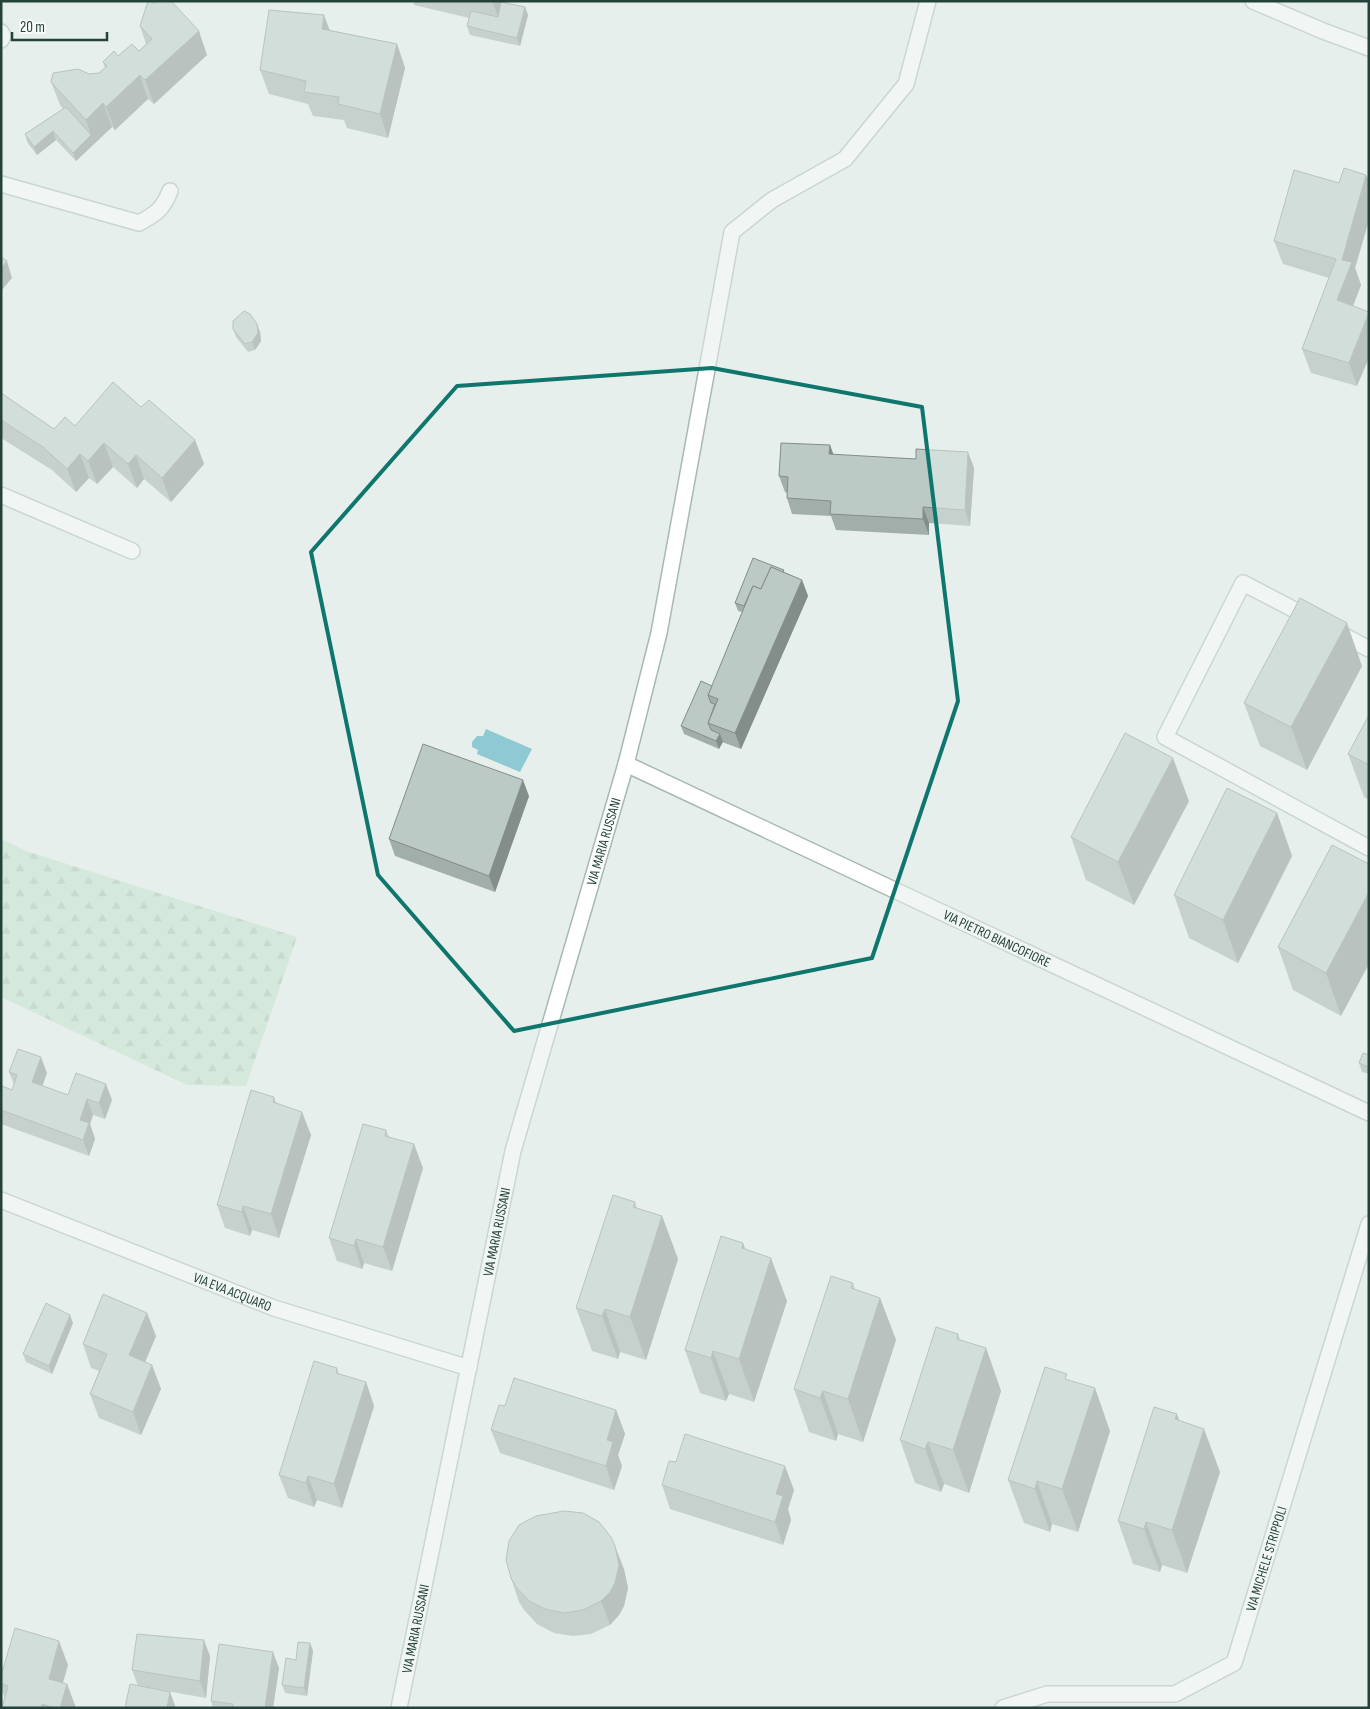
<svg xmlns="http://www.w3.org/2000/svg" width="1370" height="1709" font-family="'Sofia Sans Condensed',sans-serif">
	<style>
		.forest { fill: url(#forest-firs) }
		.water { fill: #8ec9d4 }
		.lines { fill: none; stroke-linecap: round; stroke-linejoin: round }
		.minor-casing { stroke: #a8b8b2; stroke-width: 18 }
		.minor { stroke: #fff; stroke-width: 15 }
		.wall { fill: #a1aea9 }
		.shaded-wall { fill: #838d89 }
		.building { fill: #bbcac4; stroke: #838d89 }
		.marked { fill: none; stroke: #0f766e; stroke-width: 4; stroke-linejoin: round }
		.labels { text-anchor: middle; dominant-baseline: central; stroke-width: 4; stroke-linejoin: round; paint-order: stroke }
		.street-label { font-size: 14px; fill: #24423a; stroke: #f7fbf9 }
	</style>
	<defs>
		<pattern id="forest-firs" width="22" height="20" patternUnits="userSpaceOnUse" patternTransform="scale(1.25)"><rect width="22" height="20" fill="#bfe0c8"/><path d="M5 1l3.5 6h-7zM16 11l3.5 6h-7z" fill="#a4c1ad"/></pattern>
	</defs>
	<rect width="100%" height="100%" fill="#e6efeb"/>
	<polygon class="forest" points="1,839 26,851 297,937 246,1086 187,1085 1,997"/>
	<polygon class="water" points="486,729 532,749 520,772 477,754 478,750 472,747 472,742 477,736 483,736"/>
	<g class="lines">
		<defs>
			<g id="minor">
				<polyline points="1253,1 1323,31 1369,48"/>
				<polyline points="1,32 3,36 1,40"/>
				<path d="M1,184L139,223C156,214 163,209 170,191"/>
				<polyline points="1,495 132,551"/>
				<polyline points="1312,619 1243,583 1165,737 1369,848"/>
				<polyline points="1335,631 1369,649"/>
				<path id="s1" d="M626,764L1369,1113"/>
				<path id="s2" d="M1,1200L274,1308L469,1368"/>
				<path id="s3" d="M399,1708L513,1151L626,764L659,633L732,232L772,200L845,159L906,84L928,1"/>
				<path id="s4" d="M1003,1708L1047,1694H1175L1234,1663L1369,1224"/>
			</g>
		</defs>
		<use href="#minor" class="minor-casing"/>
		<use href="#minor" class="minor"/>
	</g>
	<g class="wall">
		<polygon points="413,1 506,1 506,3 525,7 528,15 520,46 470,35 467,26 469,18 414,5"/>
		<polygon points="140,26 207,55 154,104 148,99 115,130 112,127 76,161 56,140 37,155 27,142 25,134 63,109 60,105 51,82 89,74 99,73 105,68 103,62 118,56 139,51 146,44"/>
		<polygon points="330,30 397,44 405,68 388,138 347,128 344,120 313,116 308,104 269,94 260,70"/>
		<polygon points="1366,175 1369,181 1369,220 1355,268 1361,285 1353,306 1357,386 1311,373 1302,349 1329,278 1283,264 1274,241 1339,183"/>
		<polygon points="257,324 260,332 261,341 255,350 248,352 236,337 233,329"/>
		<polygon points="1,393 54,429 75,426 195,440 204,464 171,502 144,479 137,488 113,467 97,484 89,478 76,492 52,470 1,438"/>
		<polygon points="830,445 833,455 916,459 968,452 974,468 970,526 929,523 929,535 836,530 831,516 792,514 787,498 787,493 785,492 779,476"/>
		<polygon points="784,570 784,572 802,580 808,596 741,749 722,742 719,749 684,734 681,726 712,686 742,612 738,611 735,603"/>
		<polygon points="1362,666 1307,770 1260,746 1244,703"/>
		<polygon points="1369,715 1369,800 1364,797 1348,754"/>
		<polygon points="529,796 495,892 395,856 389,839"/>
		<polygon points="1189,801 1134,905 1086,880 1071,837"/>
		<polygon points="1277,813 1292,856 1238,963 1189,938 1174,895"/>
		<polygon points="1332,845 1341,1016 1293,990 1278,947"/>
		<polygon points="1369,1055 1369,1074 1362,1072 1359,1063"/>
		<polygon points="9,1072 47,1073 42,1086 68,1095 112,1100 105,1119 93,1115 90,1124 95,1139 89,1156 1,1124 1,1087 12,1090 14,1084"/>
		<polygon points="274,1097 277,1104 311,1135 279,1238 252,1230 250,1236 225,1228 217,1205"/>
		<polygon points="386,1130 389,1137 423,1168 392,1271 364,1263 362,1269 337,1261 329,1238"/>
		<polygon points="635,1202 637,1208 662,1216 678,1259 646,1360 620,1352 618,1359 592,1351 576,1308"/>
		<polygon points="746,1250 787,1301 754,1402 729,1394 726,1401 700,1393 685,1350"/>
		<polygon points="853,1283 855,1289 880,1298 896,1340 863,1442 838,1434 836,1441 809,1432 794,1389"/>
		<polygon points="73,1323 52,1374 26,1362 23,1354"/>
		<polygon points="958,1334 960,1340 986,1348 1001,1391 969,1493 944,1484 941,1492 915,1483 900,1440"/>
		<polygon points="156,1336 145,1362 152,1365 161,1389 141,1435 99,1418 90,1394 99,1371 91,1368 83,1344"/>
		<polygon points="337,1368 339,1374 366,1382 374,1406 342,1508 317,1500 314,1507 288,1498 279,1475"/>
		<polygon points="1069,1380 1110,1431 1078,1532 1052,1524 1050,1532 1024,1523 1008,1480"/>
		<polygon points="505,1406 616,1410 625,1434 618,1455 622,1466 614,1490 500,1453 491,1430"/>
		<polygon points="1179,1421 1220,1472 1187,1573 1162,1565 1160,1572 1133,1564 1118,1521"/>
		<polygon points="662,1485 794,1490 788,1509 791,1520 783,1545 670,1509"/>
		<polygon points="624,1569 628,1588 624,1606 619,1615 610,1625 591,1634 573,1636 554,1633 537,1624 524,1610 519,1602 511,1578"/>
		<polygon points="310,1643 313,1651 307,1696 285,1693 282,1685 296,1660"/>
		<polygon points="210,1656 206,1698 138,1686 132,1670"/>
		<polygon points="68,1665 63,1683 67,1684 76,1708 2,1708 5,1698 1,1688 1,1676"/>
		<polygon points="279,1668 273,1708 213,1708 211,1701"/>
	</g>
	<g class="shaded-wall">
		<polygon points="492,1 506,1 501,25"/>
		<polygon points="525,7 528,15 520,46 517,38"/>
		<polygon points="324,15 333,39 322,29"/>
		<polygon points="199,31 207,55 154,104 145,80"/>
		<polygon points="397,44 405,68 388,138 380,114"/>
		<polygon points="140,75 148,99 115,130 106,107"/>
		<polygon points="103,103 112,127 76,161 73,153 91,135 86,120"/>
		<polygon points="53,131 56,140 37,155 34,147"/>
		<polygon points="1366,175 1369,181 1369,220 1355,268 1361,285 1346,324 1337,300 1342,260"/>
		<polygon points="7,261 12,278 1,291 1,268"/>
		<polygon points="1369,313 1369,358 1357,386 1349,363"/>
		<polygon points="257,324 260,332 261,341 255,350 252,342"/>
		<polygon points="195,440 204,464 171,502 162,478"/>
		<polygon points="104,443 113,467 97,484 88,461"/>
		<polygon points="830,445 836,461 829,454"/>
		<polygon points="968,452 974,468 970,526 965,510"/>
		<polygon points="80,454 89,478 76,492 67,469"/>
		<polygon points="136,455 144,479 137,488 128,464"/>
		<polygon points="923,507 929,523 929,535 923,519"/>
		<polygon points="802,580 808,596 741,749 735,733"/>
		<polygon points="1347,623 1362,666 1307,770 1291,727"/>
		<polygon points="720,734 723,742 719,749 716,741"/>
		<polygon points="1173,758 1189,801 1134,905 1118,862"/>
		<polygon points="523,780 529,796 495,892 489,876"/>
		<polygon points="1277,813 1292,856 1238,963 1223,920"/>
		<polygon points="1369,892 1369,964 1341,1016 1326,973"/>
		<polygon points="41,1057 47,1073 38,1098 32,1082"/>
		<polygon points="106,1084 112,1100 105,1119 99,1103"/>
		<polygon points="87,1099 93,1115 90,1124 95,1139 89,1156 83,1140 80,1120"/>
		<polygon points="302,1112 311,1135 279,1238 271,1214"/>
		<polygon points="414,1144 423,1168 392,1271 383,1247"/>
		<polygon points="243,1206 252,1230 250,1236 242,1212"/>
		<polygon points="662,1216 678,1259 646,1360 630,1317"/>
		<polygon points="356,1239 364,1263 362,1269 354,1246"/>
		<polygon points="743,1243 759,1286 742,1248"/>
		<polygon points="771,1258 787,1301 754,1402 739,1359"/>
		<polygon points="880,1298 896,1340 863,1442 848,1399"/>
		<polygon points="605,1309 620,1352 618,1359 602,1316"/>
		<polygon points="147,1313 156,1336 138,1379 129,1355"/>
		<polygon points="70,1315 73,1323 52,1374 49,1366"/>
		<polygon points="986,1348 1001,1391 969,1493 953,1450"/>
		<polygon points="713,1351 729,1394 726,1401 711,1358"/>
		<polygon points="152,1365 161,1389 141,1435 133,1412"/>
		<polygon points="366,1382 374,1406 342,1508 334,1484"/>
		<polygon points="1095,1388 1110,1431 1078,1532 1062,1489"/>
		<polygon points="823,1391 838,1434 836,1441 820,1398"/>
		<polygon points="616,1410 625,1434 618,1455 622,1466 614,1490 606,1466 607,1440"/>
		<polygon points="1177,1414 1192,1457 1175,1419"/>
		<polygon points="1204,1429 1220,1472 1187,1573 1172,1530"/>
		<polygon points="928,1442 944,1484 941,1492 925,1449"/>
		<polygon points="785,1466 794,1490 788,1509 791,1520 783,1545 775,1522 776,1494"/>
		<polygon points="308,1476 317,1500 314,1507 306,1483"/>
		<polygon points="1037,1481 1052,1524 1050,1532 1035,1489"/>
		<polygon points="1146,1522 1162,1565 1160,1572 1144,1529"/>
		<polygon points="615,1546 624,1569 628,1588 624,1606 619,1615 610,1625 601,1601"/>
		<polygon points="204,1640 210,1656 206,1698 200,1681"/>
		<polygon points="59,1641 68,1665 57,1702 49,1679"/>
		<polygon points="310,1643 313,1651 307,1696 304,1688"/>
		<polygon points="273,1652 279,1668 273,1708 265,1708"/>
		<polygon points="67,1684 76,1708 60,1708"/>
		<polygon points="170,1692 176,1708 167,1708"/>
	</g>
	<g class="building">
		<polygon points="148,1 151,1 154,4 157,1 171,1 199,31 145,80 140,75 106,107 103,103 86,120 51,82 53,73 78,69 89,74 99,73 107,66 103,62 114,51 118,56 132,44 139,51 152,39 140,26"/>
		<polygon points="501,2 525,7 517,38 467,26 471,11 498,17"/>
		<polygon points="269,10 324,15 322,29 397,44 380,114 338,104 339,97 304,92 306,81 260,70"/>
		<polygon points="66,107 91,135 73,153 53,131 34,147 25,134"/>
		<polygon points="1344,168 1366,175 1342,260 1352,262 1337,300 1369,312 1349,363 1302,349 1336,259 1274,241 1294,170 1339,183"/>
		<polygon points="1,257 7,261 1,268"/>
		<polygon points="244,311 250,314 257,324 258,333 252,342 245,344 233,329 233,321"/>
		<polygon points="113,382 141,407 149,400 195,440 162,478 136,455 128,464 104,443 88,461 80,454 67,469 43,447 1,420 1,393 54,429 65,417 75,426"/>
		<polygon points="781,443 830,445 829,454 916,459 916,449 968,452 965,510 923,507 923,519 830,514 831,501 787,498 788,477 779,476"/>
		<polygon points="753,558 784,570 783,572 771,567 761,589 753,586 744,606 735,603"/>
		<polygon points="771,567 802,580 735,733 708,723 718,699 708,695 753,586 761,589"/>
		<polygon points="1300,598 1347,623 1291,727 1244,703"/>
		<polygon points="701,681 712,686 708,695 711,703 715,704 708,723 711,730 720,734 716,741 681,726"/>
		<polygon points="1369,715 1369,765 1348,754"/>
		<polygon points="1125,733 1173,758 1118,862 1071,837"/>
		<polygon points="423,744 523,780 489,876 389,839"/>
		<polygon points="1227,788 1277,813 1223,920 1174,895"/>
		<polygon points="1332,845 1369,864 1369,892 1326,973 1278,947"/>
		<polygon points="18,1049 41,1057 32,1082 68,1095 76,1073 106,1084 99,1103 87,1099 80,1120 89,1123 83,1140 1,1110 1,1087 2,1086 12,1090 17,1075 9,1072"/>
		<polygon points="1363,1053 1369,1055 1369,1067 1359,1063"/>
		<polygon points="251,1090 274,1097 273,1102 302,1112 271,1214 243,1206 242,1212 217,1205"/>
		<polygon points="363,1124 386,1130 385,1136 414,1144 383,1247 356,1239 354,1246 329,1238"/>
		<polygon points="613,1195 635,1202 633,1207 662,1216 630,1317 605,1309 602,1316 576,1308"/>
		<polygon points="721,1236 743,1243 742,1248 771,1258 739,1359 713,1351 711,1358 685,1350"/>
		<polygon points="831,1276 853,1283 851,1288 880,1298 848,1399 823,1391 820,1398 794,1389"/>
		<polygon points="103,1294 147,1313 129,1355 152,1365 133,1412 90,1394 107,1354 83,1344"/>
		<polygon points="46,1303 70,1315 49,1366 23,1354"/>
		<polygon points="936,1327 958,1334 957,1339 986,1348 953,1450 928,1442 925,1449 900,1440"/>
		<polygon points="314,1361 337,1368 336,1373 366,1382 334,1484 308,1476 306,1483 279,1475"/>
		<polygon points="1045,1367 1067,1374 1065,1379 1095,1388 1062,1489 1037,1481 1035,1489 1008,1480"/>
		<polygon points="514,1378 616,1410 607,1440 613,1442 606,1466 491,1430 499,1405 505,1406"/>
		<polygon points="1154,1407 1177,1414 1175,1419 1204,1429 1172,1530 1146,1522 1144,1529 1118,1521"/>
		<polygon points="685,1434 785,1466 776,1494 783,1496 775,1522 662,1485 669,1461 676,1462"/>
		<polygon points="564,1511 583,1513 599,1522 611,1537 615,1546 619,1565 615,1583 610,1592 601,1601 583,1610 564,1613 545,1609 529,1601 516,1587 511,1578 506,1560 509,1541 519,1525 536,1516"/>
		<polygon points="15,1628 59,1641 49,1679 67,1684 60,1708 54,1708 42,1704 41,1708 2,1708 8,1686 1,1683 1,1676"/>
		<polygon points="137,1634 204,1640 200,1681 132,1670"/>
		<polygon points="298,1642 310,1643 304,1688 282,1685 286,1658 296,1660"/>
		<polygon points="219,1644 273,1652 265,1708 232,1708 233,1704 211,1701"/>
		<polygon points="130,1684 170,1692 167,1708 125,1708"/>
	</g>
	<path d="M0 0H1370V1709H0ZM712,368L922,407L958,701L872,958L514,1031L378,875L311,552L457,386Z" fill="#e6efeb" fill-opacity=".55" fill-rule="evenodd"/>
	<path class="marked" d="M712,368L922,407L958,701L872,958L514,1031L378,875L311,552L457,386Z"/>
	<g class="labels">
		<g class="street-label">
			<text stroke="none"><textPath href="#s3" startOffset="891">VIA MARIA RUSSANI</textPath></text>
			<text stroke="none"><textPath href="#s1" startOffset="410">VIA PIETRO BIANCOFIORE</textPath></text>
			<text stroke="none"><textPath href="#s3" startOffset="486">VIA MARIA RUSSANI</textPath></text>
			<text stroke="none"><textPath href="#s2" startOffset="249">VIA EVA ACQUARO</textPath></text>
			<text stroke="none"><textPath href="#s4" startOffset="350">VIA MICHELE STRIPPOLI</textPath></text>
			<text stroke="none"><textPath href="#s3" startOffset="81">VIA MARIA RUSSANI</textPath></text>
		</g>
	</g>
	<rect width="1370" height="1709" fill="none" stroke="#24423a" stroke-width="5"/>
	<path d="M12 32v8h95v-8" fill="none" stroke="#24423a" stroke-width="2.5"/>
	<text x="20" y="32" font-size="15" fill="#24423a" stroke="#f7fbf9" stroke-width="4" paint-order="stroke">20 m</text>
</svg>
